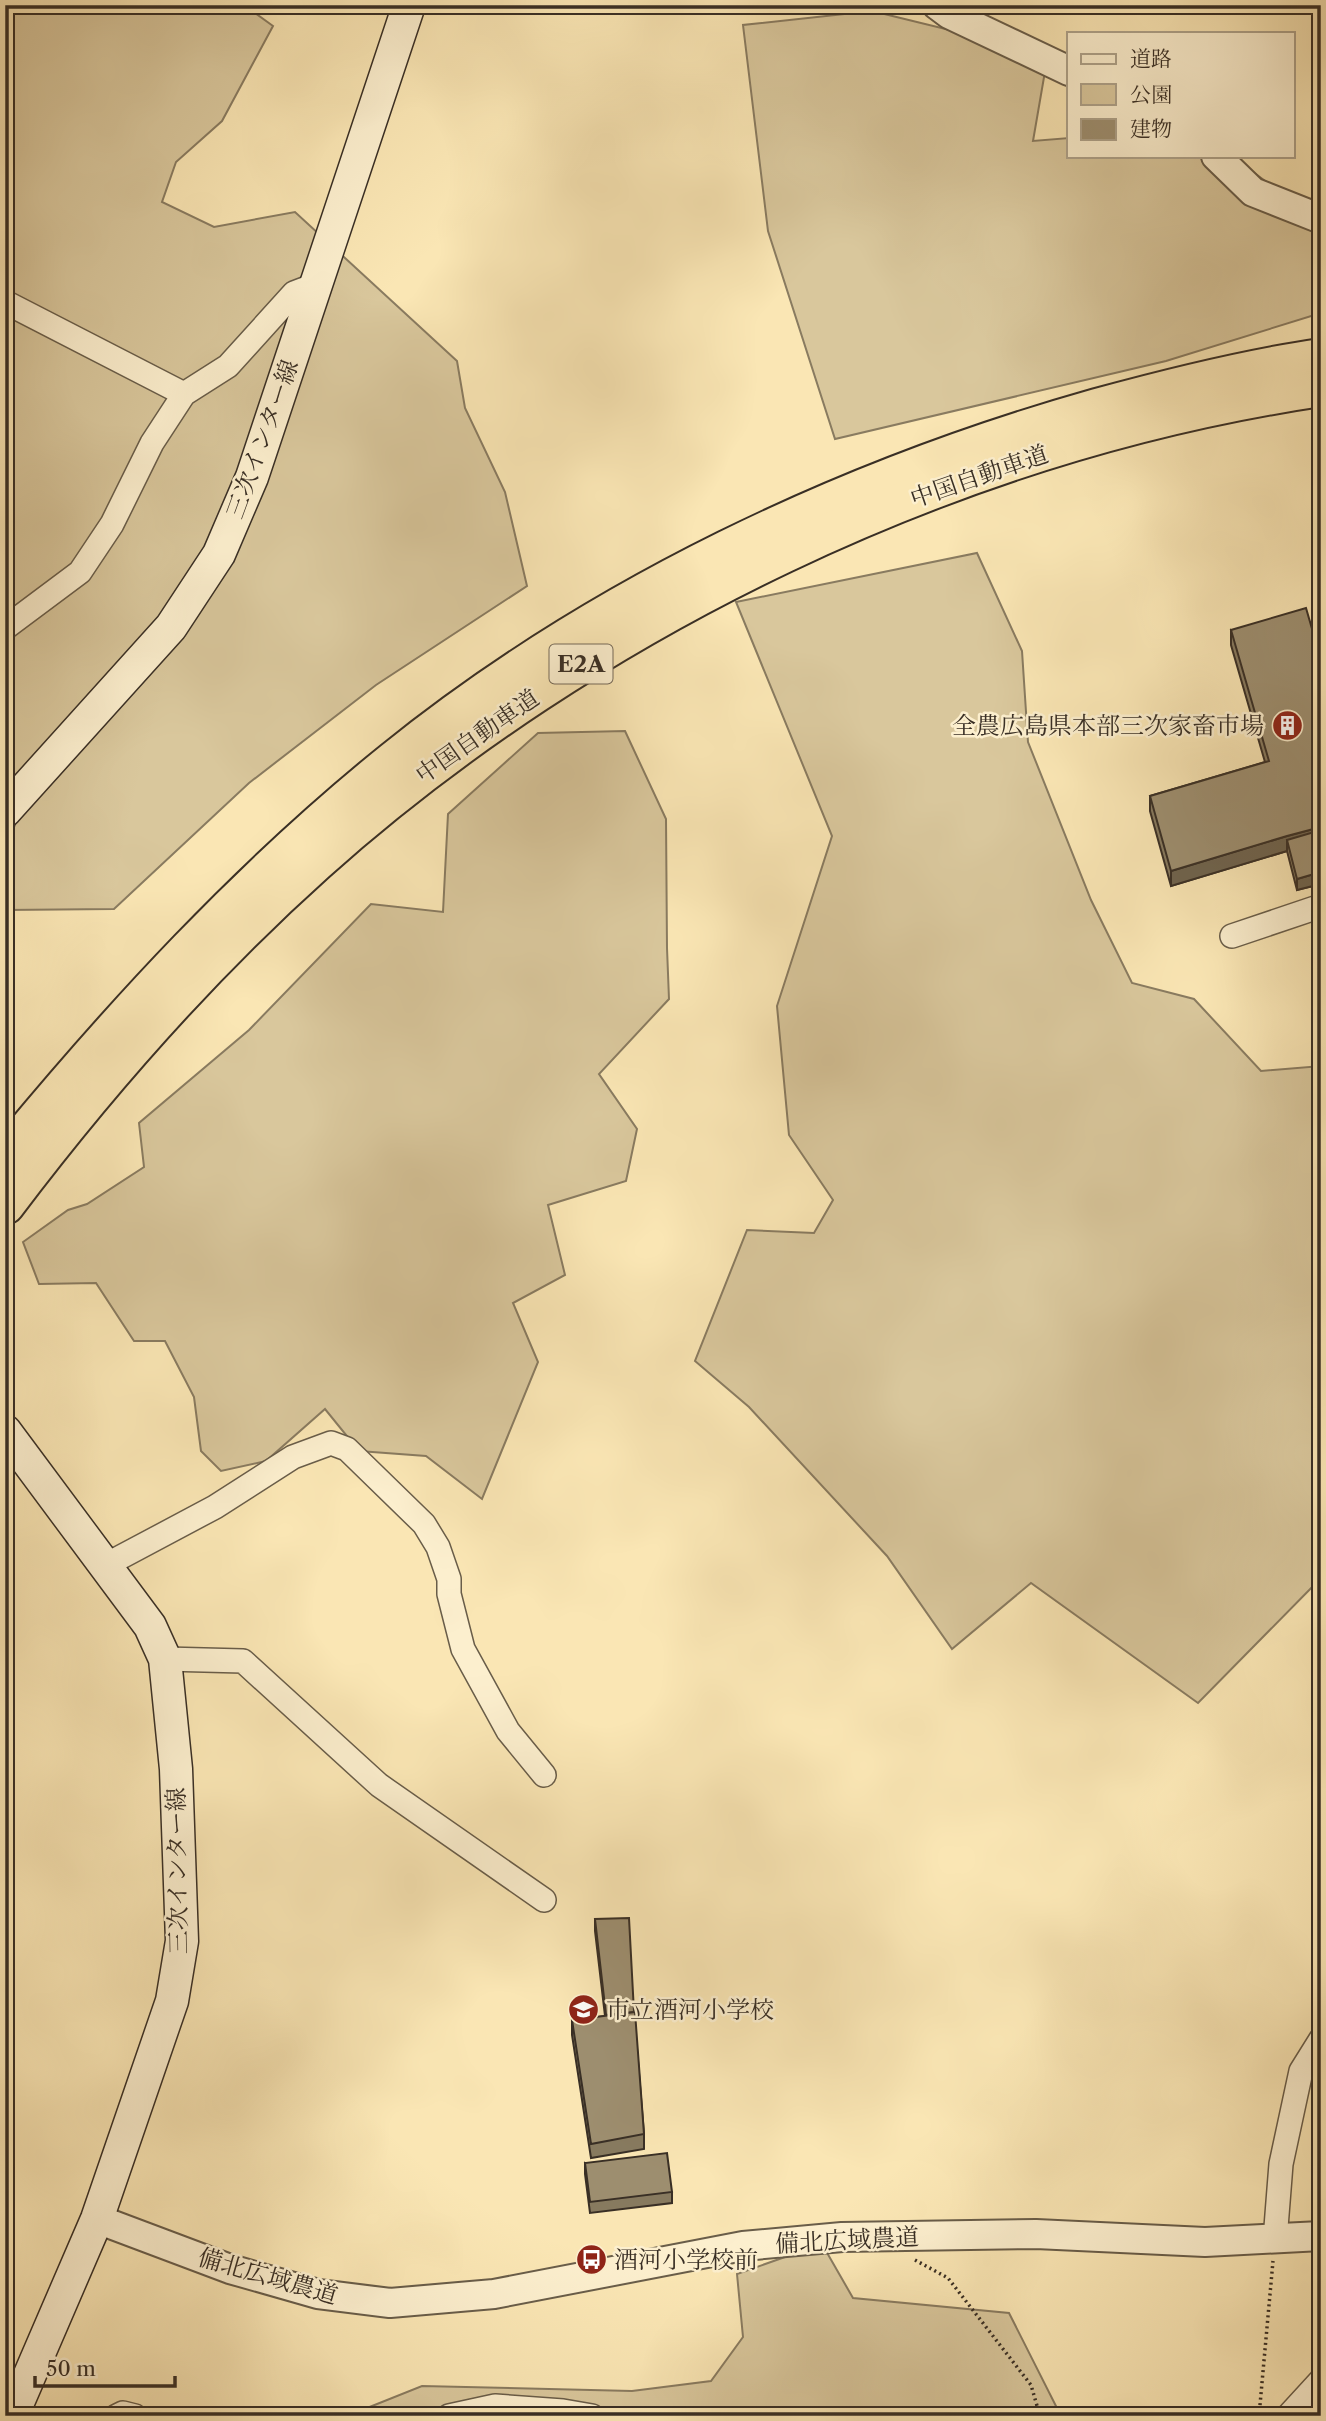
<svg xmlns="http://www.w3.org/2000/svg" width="1326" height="2421" font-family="'Libre Caslon Text','Noto Serif JP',serif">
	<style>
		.green { fill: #d9c79c; stroke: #897b60; stroke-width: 2 }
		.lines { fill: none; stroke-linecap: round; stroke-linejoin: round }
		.minor-casing { stroke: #695d49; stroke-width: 26 }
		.tertiary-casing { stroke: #695d49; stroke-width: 32 }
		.secondary-casing { stroke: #392f25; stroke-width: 35 }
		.motorway-casing { stroke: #392f25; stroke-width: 42 }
		.path { stroke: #392f25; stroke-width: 3.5; stroke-dasharray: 2 3.5; stroke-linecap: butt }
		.minor { stroke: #fcefce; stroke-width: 23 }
		.tertiary { stroke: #fcefce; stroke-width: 28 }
		.secondary { stroke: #fcefce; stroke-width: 32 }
		.motorway { stroke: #fae6b4; stroke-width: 38 }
		.wall { fill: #877a5f; stroke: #392f25; stroke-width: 2 }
		.shaded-wall { fill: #6e634e; stroke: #392f25; stroke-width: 2 }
		.building { fill: #9d8e6f; stroke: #392f25; stroke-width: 2 }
		.labels { text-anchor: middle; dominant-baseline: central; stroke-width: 5; stroke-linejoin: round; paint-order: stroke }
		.shield { fill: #fcefce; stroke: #746958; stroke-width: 2 }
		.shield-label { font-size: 23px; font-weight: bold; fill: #392f25 }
		.street-label { font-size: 24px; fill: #392f25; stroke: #fcefce }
		.poi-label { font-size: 24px; fill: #392f25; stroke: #fcefce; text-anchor: start }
	</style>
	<rect width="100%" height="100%" fill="#fae6b4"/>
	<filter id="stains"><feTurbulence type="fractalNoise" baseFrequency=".00286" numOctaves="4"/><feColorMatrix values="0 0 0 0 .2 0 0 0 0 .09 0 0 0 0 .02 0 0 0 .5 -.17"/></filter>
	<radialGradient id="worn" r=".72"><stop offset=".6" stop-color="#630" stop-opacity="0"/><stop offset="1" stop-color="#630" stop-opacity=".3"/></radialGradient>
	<g class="green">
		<polygon points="5,5 244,5 273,26 222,121 176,162 162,202 214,227 295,212 457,361 465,408 505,492 527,586 376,685 249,783 114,909 5,910 5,846 15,825 5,819"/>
		<polygon points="872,11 1048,54 1033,141 1069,138 1069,156 1231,156 1287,197 1321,239 1321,313 1166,361 835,439 768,231 743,25"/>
		<polygon points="977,553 1022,651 1028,742 1091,900 1132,983 1194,999 1261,1071 1321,1066 1321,1578 1198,1703 1031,1583 952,1649 887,1556 749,1407 695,1361 747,1230 814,1233 833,1200 789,1135 777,1006 832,836 736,602"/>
		<polygon points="625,731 666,819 667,948 669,999 599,1074 637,1129 626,1181 548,1205 565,1275 513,1303 538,1362 482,1499 426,1456 359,1451 325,1409 266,1461 221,1471 201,1451 194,1397 165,1341 134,1341 96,1283 39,1284 23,1242 68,1210 87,1204 144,1167 139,1123 249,1030 371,904 443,912 448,814 538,733"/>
		<polygon points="822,2244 853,2298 1009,2313 1061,2416 347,2416 422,2386 632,2391 711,2381 743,2337 737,2274"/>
	</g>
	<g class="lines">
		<defs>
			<g id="minor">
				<polyline points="5,302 184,394"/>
				<polyline points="5,628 80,572 112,524 152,443 184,394 228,366 294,293 315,285"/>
				<polyline points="1232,936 1321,906"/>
				<polyline points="104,1566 215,1507 293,1457 331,1443 347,1449 424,1524 438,1547 449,1579 449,1594 463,1649 508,1731 544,1775"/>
				<polyline points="165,1659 243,1661 379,1785 544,1900"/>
				<polyline points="1275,2240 1281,2164 1301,2071 1321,2039"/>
				<polyline points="117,2416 123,2413 135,2416"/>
				<polyline points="449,2416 495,2406 563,2411 592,2416"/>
				<polyline points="1288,2416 1321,2380"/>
			</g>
			<g id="tertiary">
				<polyline points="937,5 949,14 1069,71"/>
				<polyline points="1216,156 1253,192 1321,219"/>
				<polyline points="97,2219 230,2269 318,2294 390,2303 494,2294 743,2246 842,2237 1036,2234 1205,2242 1321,2236"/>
			</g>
			<g id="secondary">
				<polyline points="5,811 171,627 219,554 252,477 409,5"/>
				<polyline points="5,1431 150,1626 165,1659 176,1769 182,1941 172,2001 97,2219 12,2416"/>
			</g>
			<g id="motorway">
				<path d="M5,1157C123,1014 248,878 393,761C596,597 846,479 1097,408C1170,388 1245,369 1321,358"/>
				<path d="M5,1205C98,1082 201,965 316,862C589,618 957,441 1321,387"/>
			</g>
		</defs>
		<use href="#minor" class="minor-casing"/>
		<use href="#tertiary" class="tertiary-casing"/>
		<use href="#secondary" class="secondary-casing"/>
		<use href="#motorway" class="motorway-casing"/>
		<g class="path">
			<polyline points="915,2260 948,2278 1031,2385 1040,2416"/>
			<polyline points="1259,2416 1273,2261"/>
		</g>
		<use href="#minor" class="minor"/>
		<use href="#tertiary" class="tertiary"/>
		<use href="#secondary" class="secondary"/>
		<use href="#motorway" class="motorway"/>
	</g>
	<g class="wall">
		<polygon points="1231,630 1321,660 1321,884 1297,890 1287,851 1171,886 1150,811 1150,796 1265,762 1231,645"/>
		<polygon points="595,1919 634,2012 644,2134 644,2149 591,2158 572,2035 572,2020 605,2016 595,1931"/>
		<polygon points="585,2163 672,2192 672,2203 590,2213 585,2174"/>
	</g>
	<g class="shaded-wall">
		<polygon points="1321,827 1321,842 1287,840 1287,851 1171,886 1171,871 1287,836"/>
		<polygon points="1321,872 1321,884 1297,890 1297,879"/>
	</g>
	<g class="building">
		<polygon points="1306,608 1321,660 1321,827 1287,836 1171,871 1150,796 1269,761 1231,630"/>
		<polygon points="1321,830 1321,872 1297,879 1287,840"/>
		<polygon points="629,1918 634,2012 606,2015 595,1919"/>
		<polygon points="635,2012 644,2134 591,2144 572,2020"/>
		<polygon points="667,2153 672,2192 590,2202 585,2163"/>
	</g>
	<defs>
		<symbol id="building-disc" viewBox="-11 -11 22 22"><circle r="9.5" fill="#8f2418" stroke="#fcefce"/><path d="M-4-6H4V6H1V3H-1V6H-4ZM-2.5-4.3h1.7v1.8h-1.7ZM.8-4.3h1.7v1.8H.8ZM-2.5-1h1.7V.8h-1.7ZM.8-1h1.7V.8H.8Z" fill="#fff"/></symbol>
		<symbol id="school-disc" viewBox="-11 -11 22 22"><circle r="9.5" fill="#8f2418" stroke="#fcefce"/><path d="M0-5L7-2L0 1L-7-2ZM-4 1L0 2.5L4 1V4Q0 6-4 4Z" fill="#fff"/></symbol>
		<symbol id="bus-disc" viewBox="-11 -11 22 22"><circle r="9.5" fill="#8f2418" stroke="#fcefce"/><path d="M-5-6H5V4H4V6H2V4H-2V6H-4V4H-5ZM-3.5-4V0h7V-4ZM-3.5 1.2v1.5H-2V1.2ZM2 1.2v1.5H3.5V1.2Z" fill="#fff"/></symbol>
	</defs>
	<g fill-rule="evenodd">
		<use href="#building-disc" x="1270" y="708" width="35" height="35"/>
		<use href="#school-disc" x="566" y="1992" width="35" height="35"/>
		<use href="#bus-disc" x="574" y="2242" width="35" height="35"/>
	</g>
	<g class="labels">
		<rect class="shield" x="549.5" y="644.5" width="63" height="39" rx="5"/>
		<g class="shield-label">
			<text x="581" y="664">E2A</text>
		</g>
		<g class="street-label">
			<text transform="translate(262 439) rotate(-70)">三次インター線</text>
			<text transform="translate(979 476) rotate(-19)">中国自動車道</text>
			<text transform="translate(477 736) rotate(-35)">中国自動車道</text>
			<text transform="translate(177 1871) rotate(-91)">三次インター線</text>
			<text transform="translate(847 2240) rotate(-3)">備北広域農道</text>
			<text transform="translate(268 2276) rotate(16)">備北広域農道</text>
		</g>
		<g class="poi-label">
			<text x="1264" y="725" text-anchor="end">全農広島県本部三次家畜市場</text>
			<text x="606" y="2009">市立酒河小学校</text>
			<text x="614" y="2259">酒河小学校前</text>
		</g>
	</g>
	<rect width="1326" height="2421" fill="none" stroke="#fae6b4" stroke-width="28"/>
	<rect x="7" y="7" width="1312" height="2407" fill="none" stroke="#392f25" stroke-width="3.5"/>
	<rect x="14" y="14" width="1298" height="2393" fill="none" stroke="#392f25" stroke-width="2"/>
	<rect x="1067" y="32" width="228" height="126" fill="#fcefce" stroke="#aea28a" stroke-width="2"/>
	<rect x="1081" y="54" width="35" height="10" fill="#fcefce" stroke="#aea28a" stroke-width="2"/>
	<text x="1130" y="66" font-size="21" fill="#392f25">道路</text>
	<rect x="1081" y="84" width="35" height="21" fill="#d9c79c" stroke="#aea28a" stroke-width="2"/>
	<text x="1130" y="102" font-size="21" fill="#392f25">公園</text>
	<rect x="1081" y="119" width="35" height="21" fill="#9d8e6f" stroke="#aea28a" stroke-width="2"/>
	<text x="1130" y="136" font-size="21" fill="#392f25">建物</text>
	<path d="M35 2376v10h140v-10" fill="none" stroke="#392f25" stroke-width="3.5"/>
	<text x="46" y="2376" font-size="21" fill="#392f25" stroke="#fcefce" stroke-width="5" paint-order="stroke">50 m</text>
	<rect width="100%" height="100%" filter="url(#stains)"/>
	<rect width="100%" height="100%" fill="url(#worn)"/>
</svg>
